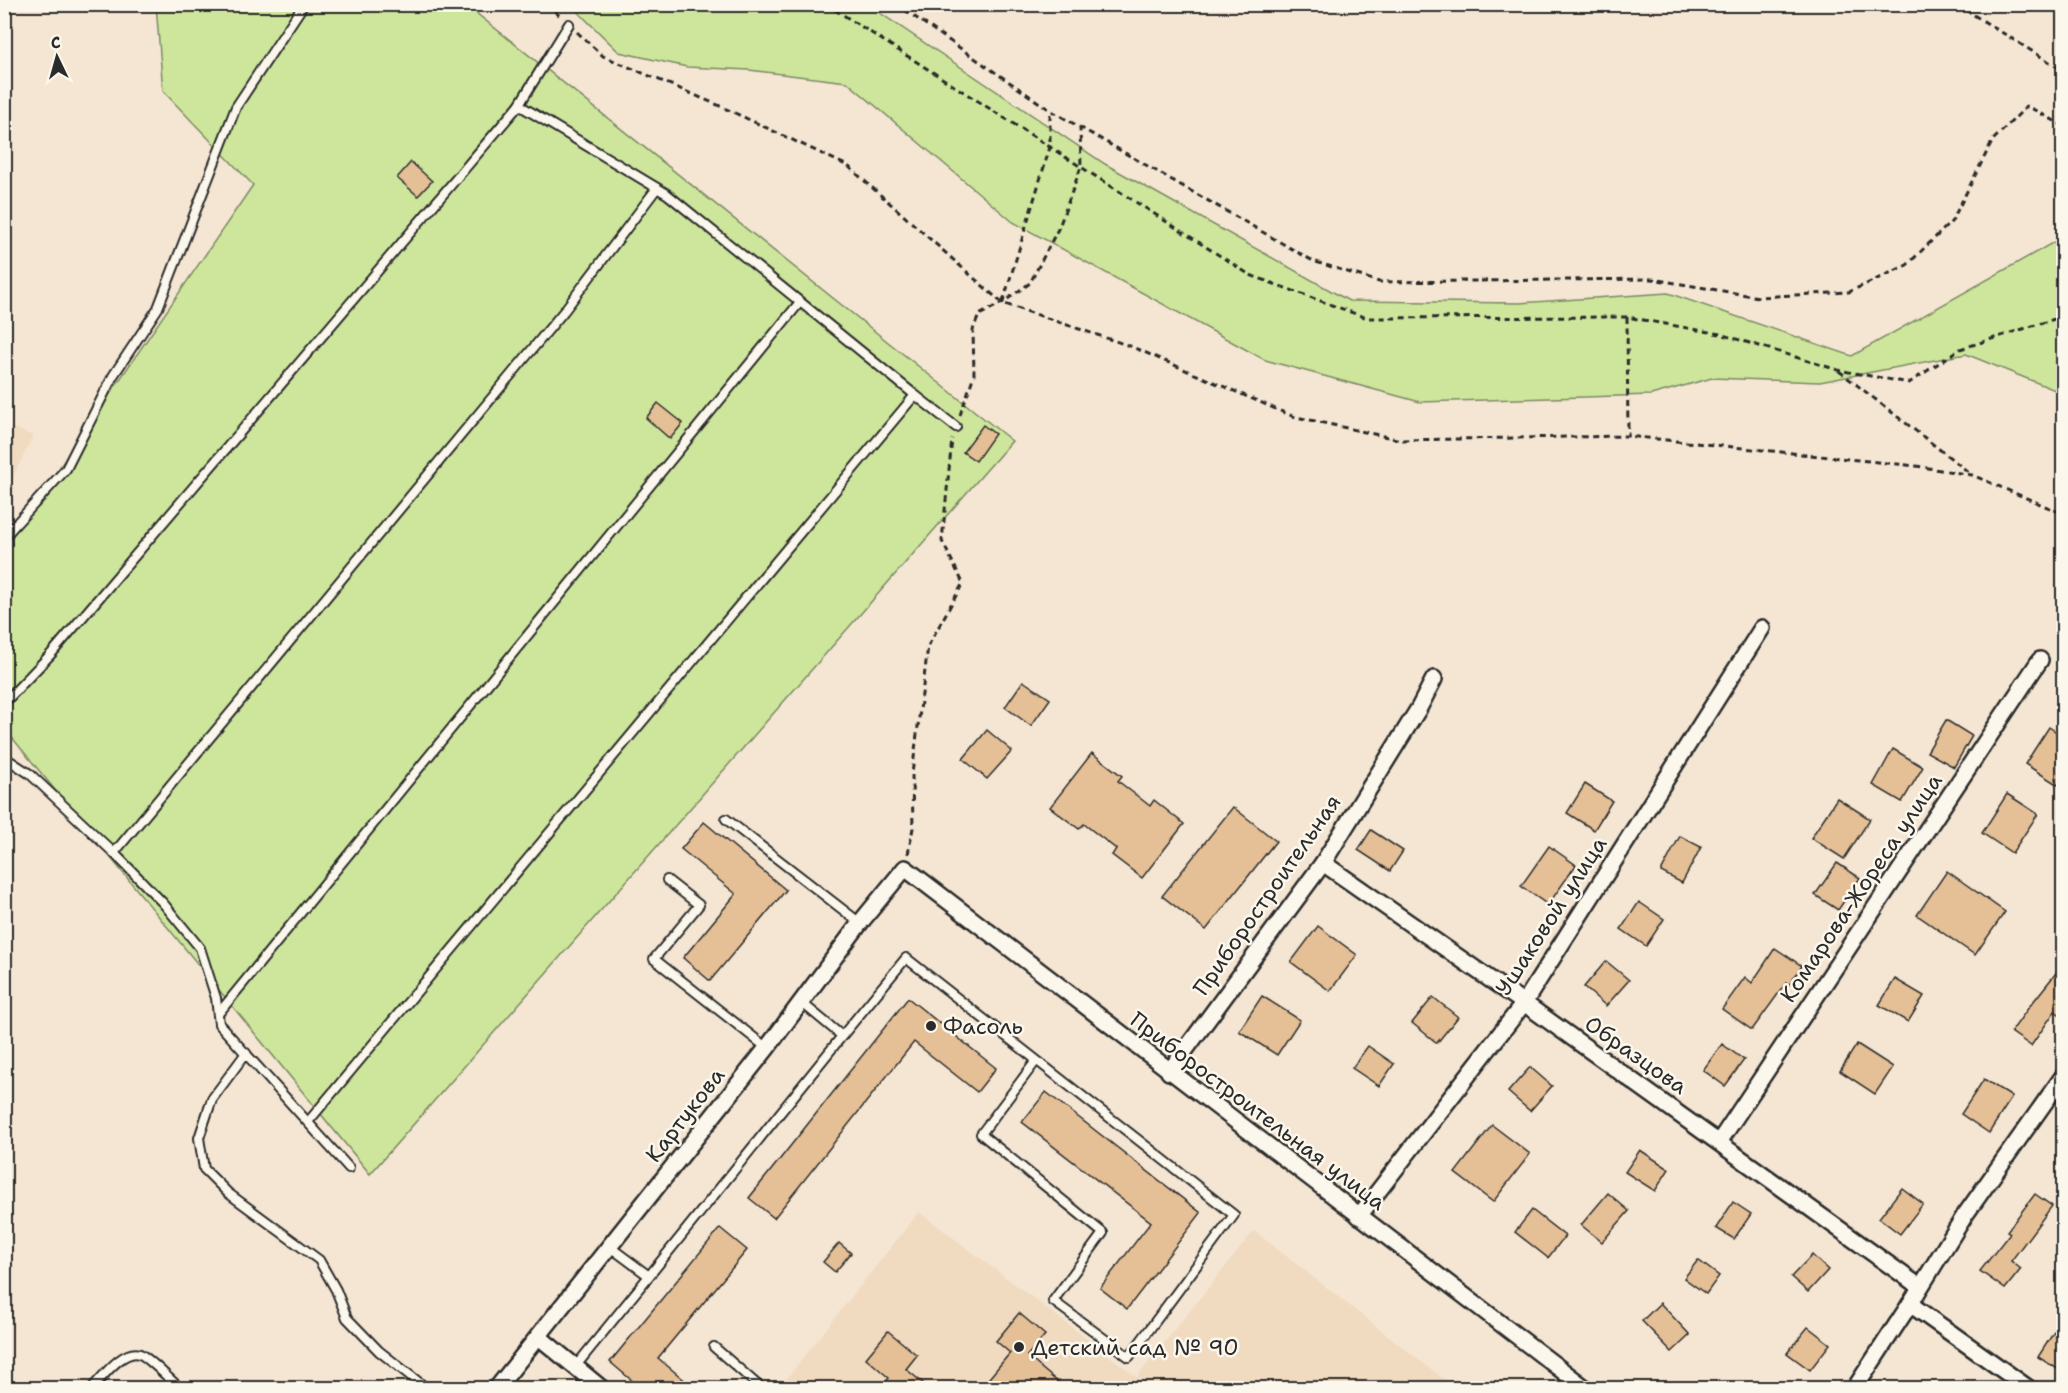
<svg xmlns="http://www.w3.org/2000/svg" width="2068" height="1393" font-family="'Shantell Sans',sans-serif">
	<style>
		.built { fill: #f0dac0 }
		.green { fill: #cde69c; stroke: #7c8864; stroke-width: 1.5 }
		.building { fill: #e5bf96; stroke: #2b2b2b; stroke-width: 1.5 }
		.lines { fill: none; stroke-linecap: round; stroke-linejoin: round }
		.lane-casing { stroke: #2b2b2b; stroke-width: 12 }
		.street-casing { stroke: #2b2b2b; stroke-width: 20 }
		.path { stroke: #2b2b2b; stroke-width: 3; stroke-dasharray: 6 4.5; stroke-linecap: butt }
		.lane { stroke: #fbf7ec; stroke-width: 8 }
		.street { stroke: #fbf7ec; stroke-width: 15 }
		.poi-dot { fill: #2b2b2b; stroke: #fbf7ec; stroke-width: 2 }
		.labels { text-anchor: middle; dominant-baseline: central; stroke-width: 5; stroke-linejoin: round; paint-order: stroke }
		.street-label { font-size: 22px; fill: #2b2b2b; stroke: #fbf7ec }
		.poi-label { font-size: 22px; fill: #2b2b2b; stroke: #fbf7ec; text-anchor: start }
	</style>
	<rect width="100%" height="100%" fill="#f4e6d2"/>
	<filter id="ink" filterUnits="userSpaceOnUse"><feTurbulence type="fractalNoise" baseFrequency=".0167" numOctaves="2"/><feDisplacementMap in="SourceGraphic" scale="12" xChannelSelector="R" yChannelSelector="G"/><feConvolveMatrix kernelMatrix="1 2 1 2 8 2 1 2 1" color-interpolation-filters="sRGB"/></filter>
	<g filter="url(#ink)">
		<g class="built">
			<polygon points="5,425 33,436 5,493"/>
			<polygon points="919,1212 1137,1377 1254,1231 1455,1388 793,1388 785,1381"/>
		</g>
		<g class="green">
			<polygon points="156,5 466,5 1012,441 370,1174 5,729 5,547 253,185 163,91"/>
			<polygon points="571,5 868,5 1105,164 1349,301 1519,303 1668,293 1852,356 2063,237 2063,389 2055,390 1966,354 1820,382 1712,378 1651,395 1420,402 1265,360 1013,222 847,82 749,70 687,67 619,52"/>
		</g>
		<g class="building">
			<polygon points="411,162 432,181 418,196 397,178"/>
			<polygon points="658,403 683,423 670,439 646,418"/>
			<polygon points="983,425 995,434 976,461 963,452"/>
			<polygon points="1023,681 1050,699 1031,726 1005,707"/>
			<polygon points="1946,720 1972,736 1954,767 1927,752"/>
			<polygon points="2049,727 2064,737 2064,777 2058,785 2025,764"/>
			<polygon points="987,730 1012,751 987,779 963,759"/>
			<polygon points="1893,749 1923,767 1902,802 1873,785"/>
			<polygon points="1092,753 1122,776 1118,781 1150,806 1154,800 1184,824 1142,878 1112,855 1116,849 1084,824 1079,829 1050,807"/>
			<polygon points="1585,784 1612,801 1594,830 1567,813"/>
			<polygon points="2007,794 2038,814 2012,853 1982,833"/>
			<polygon points="1837,798 1870,819 1844,859 1811,838"/>
			<polygon points="1233,807 1276,841 1206,930 1162,896"/>
			<polygon points="704,822 786,890 710,981 683,958 736,894 681,849"/>
			<polygon points="1371,830 1403,851 1390,871 1358,850"/>
			<polygon points="1680,836 1701,847 1682,883 1661,872"/>
			<polygon points="1549,846 1576,865 1548,905 1521,886"/>
			<polygon points="1837,863 1860,878 1838,910 1815,895"/>
			<polygon points="1947,871 2005,912 1975,955 1917,915"/>
			<polygon points="1639,902 1664,919 1646,946 1621,929"/>
			<polygon points="1318,926 1357,955 1330,991 1291,962"/>
			<polygon points="1775,948 1802,966 1789,985 1786,983 1752,1030 1722,1009 1745,977 1752,983"/>
			<polygon points="1606,961 1629,980 1606,1006 1584,987"/>
			<polygon points="2064,963 2064,1018 2055,1011 2031,1046 2011,1032 2029,1007"/>
			<polygon points="1895,979 1924,996 1908,1022 1879,1005"/>
			<polygon points="1262,996 1300,1020 1277,1055 1239,1031"/>
			<polygon points="1433,997 1458,1017 1437,1043 1412,1023"/>
			<polygon points="908,998 996,1068 977,1092 914,1042 774,1218 749,1198"/>
			<polygon points="1722,1044 1744,1060 1725,1086 1703,1070"/>
			<polygon points="1857,1044 1893,1067 1875,1094 1840,1071"/>
			<polygon points="1368,1046 1394,1064 1379,1086 1352,1068"/>
			<polygon points="1530,1067 1552,1086 1530,1111 1508,1092"/>
			<polygon points="1984,1079 2012,1097 1989,1133 1961,1114"/>
			<polygon points="1046,1092 1201,1213 1127,1309 1100,1288 1151,1222 1022,1122"/>
			<polygon points="1492,1125 1530,1154 1493,1202 1455,1173"/>
			<polygon points="1640,1150 1669,1169 1655,1191 1625,1172"/>
			<polygon points="1902,1188 1923,1204 1900,1234 1879,1218"/>
			<polygon points="1608,1193 1629,1211 1602,1242 1581,1225"/>
			<polygon points="2035,1194 2052,1206 2011,1261 2021,1269 2005,1289 1980,1271 2010,1233 2007,1231"/>
			<polygon points="1733,1202 1751,1214 1734,1239 1716,1228"/>
			<polygon points="1532,1210 1565,1236 1548,1258 1515,1232"/>
			<polygon points="720,1228 747,1250 658,1358 695,1389 642,1389 610,1362"/>
			<polygon points="839,1243 851,1253 835,1272 823,1262"/>
			<polygon points="1812,1255 1828,1270 1808,1292 1791,1277"/>
			<polygon points="1698,1260 1719,1276 1706,1294 1684,1278"/>
			<polygon points="1660,1303 1690,1335 1672,1352 1642,1321"/>
			<polygon points="1019,1313 1045,1335 1027,1356 1066,1389 980,1389 1010,1353 996,1341"/>
			<polygon points="1808,1327 1830,1344 1810,1370 1787,1353"/>
			<polygon points="888,1331 917,1355 906,1369 930,1389 880,1389 889,1378 866,1358"/>
			<polygon points="2054,1332 2064,1338 2064,1373 2038,1357"/>
		</g>
		<g class="lines">
			<defs>
				<g id="lane">
					<polyline points="569,24 519,105 667,194 915,395"/>
					<polyline points="4,537 66,469 113,376 158,308 236,107 304,4"/>
					<polyline points="4,703 52,653 519,105"/>
					<polyline points="4,757 30,774 114,853 163,903 200,948 216,998 219,1024 349,1168"/>
					<polyline points="726,819 860,923"/>
					<polyline points="114,853 564,311 657,188"/>
					<polyline points="667,880 699,905 654,959 767,1048"/>
					<polyline points="801,1002 842,1036 906,958 1234,1215 1129,1357 1053,1301 1103,1233 981,1134 1036,1061"/>
					<polyline points="218,1014 800,302"/>
					<polyline points="246,1053 212,1099 199,1138 204,1169 228,1193 319,1260 336,1290 347,1318 379,1351 426,1388"/>
					<polyline points="308,1122 915,395 956,427"/>
					<polyline points="610,1247 649,1276 842,1036"/>
					<polyline points="714,1347 761,1388"/>
					<polyline points="575,1367 649,1276"/>
					<path d="M92,1388C102,1378 123,1348 140,1354C148,1357 171,1381 180,1388"/>
				</g>
				<g id="street">
					<polyline points="1323,863 1524,1003 1920,1287"/>
					<polyline points="1169,1072 1323,863 1419,708 1434,679"/>
					<polyline points="1719,1142 2040,660"/>
					<polyline points="1359,1216 1524,1003 1762,628"/>
					<polyline points="1910,1304 1965,1215 2064,1075"/>
					<polyline points="539,1337 601,1388"/>
					<polyline points="497,1388 767,1048 860,923 905,868 1585,1388"/>
					<polyline points="1855,1388 1910,1304 2028,1388"/>
				</g>
			</defs>
			<use href="#lane" class="lane-casing"/>
			<use href="#street" class="street-casing"/>
			<g class="path">
				<polyline points="547,4 561,17"/>
				<polyline points="826,4 1250,275 1367,318 1627,317 1720,334 1838,370 1909,383 1960,349 2064,316"/>
				<polyline points="896,4 1050,110 1313,261 1379,282 1652,279 1759,297 1849,292 1907,265 1952,221 1993,140 2027,106 2064,126"/>
				<polyline points="1956,4 2064,71"/>
				<polyline points="577,32 603,56 720,106 848,166 1002,303 1130,346 1292,416 1401,440 1628,436 1916,466 1972,475 2064,514"/>
				<polyline points="1003,302 1050,147 1050,110"/>
				<polyline points="1627,317 1628,436"/>
				<polyline points="1839,371 1971,474"/>
				<polyline points="960,415 974,375 973,330 979,315 1002,303 1030,283 1059,227 1081,167 1080,126"/>
				<polyline points="908,854 913,828 912,774 928,646 963,583 942,541 952,439"/>
			</g>
			<use href="#lane" class="lane"/>
			<use href="#street" class="street"/>
		</g>
	</g>
	<g class="poi-dot">
		<circle cx="931" cy="1026" r="6"/>
		<circle cx="1019" cy="1347" r="6"/>
	</g>
	<g class="labels">
		<g class="street-label">
			<text transform="translate(1861 888) rotate(-56)">Комарова-Жореса улица</text>
			<text transform="translate(1267 895) rotate(-55)">Приборостроительная</text>
			<text transform="translate(1551 916) rotate(-57)">Ушаковой улица</text>
			<text transform="translate(1636 1055) rotate(35)">Образцова</text>
			<text transform="translate(1258 1111) rotate(37)">Приборостроительная улица</text>
			<text transform="translate(685 1115) rotate(-52)">Картукова</text>
		</g>
		<g class="poi-label">
			<text x="943" y="1026">Фасоль</text>
			<text x="1031" y="1347">Детский сад № 90</text>
		</g>
	</g>
	<rect width="2068" height="1393" fill="none" stroke="#fbf7ec" stroke-width="24"/>
	<rect x="12" y="12" width="2044" height="1369" fill="none" stroke="#2b2b2b" stroke-width="2" filter="url(#ink)"/>
	<g transform="translate(57 57) rotate(355)" stroke="#fbf7ec" stroke-width="4.5" paint-order="stroke">
	<path d="M0-4.5L10 22L0 15L-10 22Z" fill="#2b2b2b"/>
	<text y="-9" font-size="16" font-weight="bold" text-anchor="middle" fill="#2b2b2b">С</text>
	</g>
</svg>
